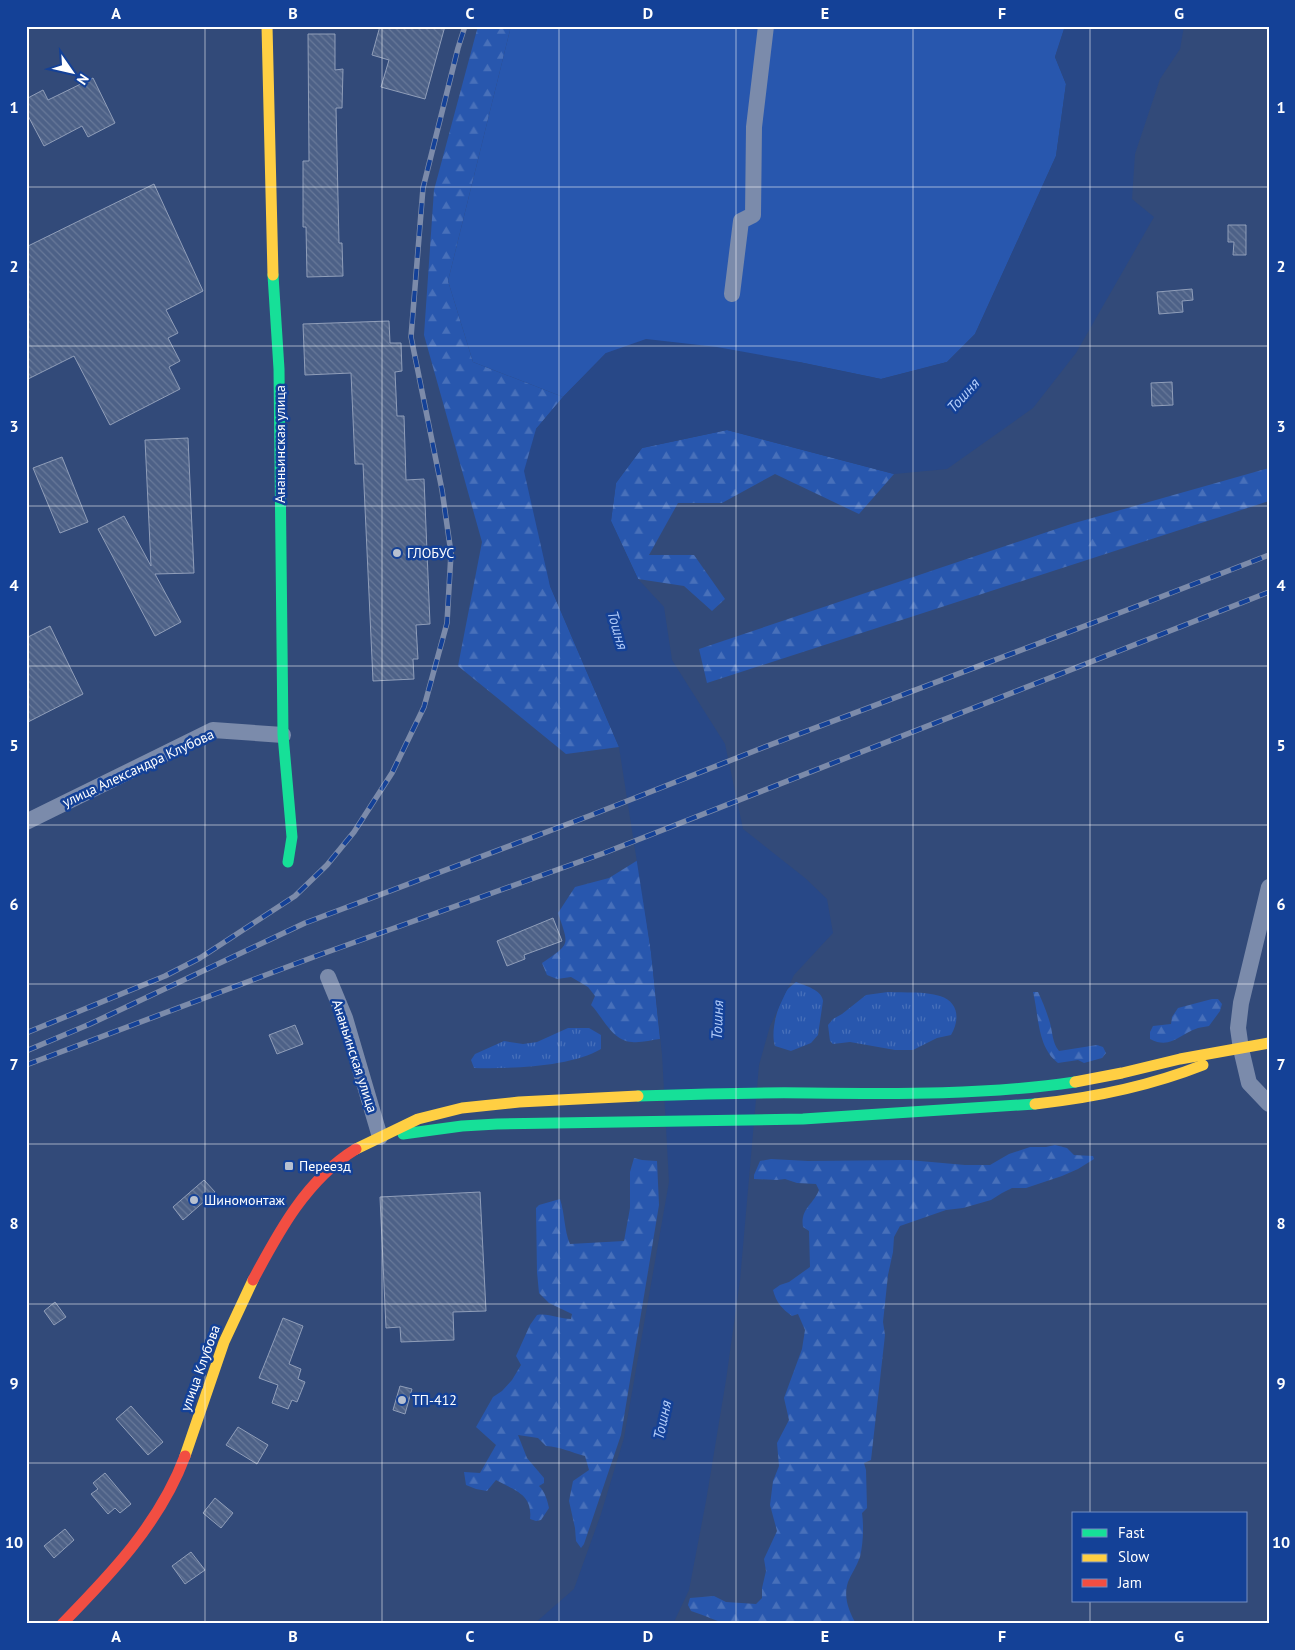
<svg xmlns="http://www.w3.org/2000/svg" width="1295" height="1650" font-family="'PT Sans',sans-serif">
	<style>
		.grass { fill: url(#grass-tufts) }
		.forest { fill: url(#forest-firs) }
		.garden { fill: #2857ae }
		.water { fill: #284887 }
		.building { fill: url(#building-back-hatch); stroke: #909eb9 }
		.lines { fill: none; stroke-linecap: round; stroke-linejoin: round }
		.street { stroke: #7b8bab; stroke-width: 16 }
		.fast { stroke: #16e098; stroke-width: 11 }
		.slow { stroke: #ffcf43; stroke-width: 11 }
		.jam { stroke: #f24e42; stroke-width: 11 }
		.rail-casing { stroke: #7c8baa; stroke-width: 5.5 }
		.rail { stroke: #144197; stroke-width: 4; stroke-dasharray: 11; stroke-linecap: butt }
		.grid { fill: none; stroke: #fff; stroke-width: 1; stroke-opacity: 0.55 }
		.poi-dot { fill: #b7c0d0; stroke: #144197; stroke-width: 2 }
		.labels { text-anchor: middle; dominant-baseline: central; stroke-width: 5; stroke-linejoin: round; paint-order: stroke }
		.street-label { font-size: 14px; fill: #fff; stroke: #144197 }
		.poi-label { font-size: 14px; fill: #fff; stroke: #144197; text-anchor: start }
		.water-label { font-size: 15px; font-style: italic; fill: #b2ccf9; stroke: #144197 }
		.neatline { fill: none; stroke: #fff; stroke-width: 2 }
		.grid-label { font-size: 16px; text-anchor: middle; font-weight: bold; fill: #fff }
	</style>
	<defs>
		<pattern id="grass-tufts" width="24" height="20" patternUnits="userSpaceOnUse" patternTransform="scale(1.25)"><rect width="24" height="20" fill="#2857ae"/><path d="M3 7l-1-3M5 7V3M7 7l1-3M15 17l-1-3M17 17v-4M19 17l1-3" fill="none" stroke="#4870ba"/></pattern>
		<pattern id="forest-firs" width="22" height="20" patternUnits="userSpaceOnUse" patternTransform="scale(1.25)"><rect width="22" height="20" fill="#2857ae"/><path d="M5 1l3.5 6h-7zM16 11l3.5 6h-7z" fill="#4870ba"/></pattern>
		<pattern id="building-back-hatch" width="6" height="6" patternUnits="userSpaceOnUse" patternTransform="scale(1.25)"><rect width="6" height="6" fill="#4d6187"/><path d="M-1 5l2 2M0 0l6 6M5-1l2 2" fill="none" stroke="#687999"/></pattern>
	</defs>
	<rect width="100%" height="100%" fill="#324a79"/>
	<g class="grass">
		<path d="M796,982C806,986 822,990 823,1001L818,1035L811,1043L791,1051L775,1046C770,1031 778,1004 787,990C789,987 793,985 796,982Z"/>
		<path d="M888,992C905,993 924,991 940,996C959,1002 960,1020 951,1035L937,1038L913,1050H895L850,1042L833,1044L830,1041L828,1025L833,1019L842,1014L866,995Z"/>
		<path d="M568,1028H589L601,1035V1049C571,1067 509,1069 474,1068L471,1060L475,1054L504,1041L523,1044L537,1042Z"/>
	</g>
	<g class="forest">
		<polygon points="478,26 511,26 448,281 473,362 563,397 536,429 550,586 619,747 566,754 458,666 482,542 424,335 434,190"/>
		<polygon points="727,430 894,474 859,514 775,474 722,503 678,503 649,555 694,555 725,599 712,611 684,586 638,579 611,521 616,483 642,448"/>
		<polygon points="1269,468 1269,501 707,683 699,649 1071,524"/>
		<path d="M638,860L651,952L660,1039C651,1040 641,1043 632,1042C612,1041 603,1017 591,1005L595,996L588,987L571,977L557,979L547,975L542,963C571,943 569,946 558,913L575,887L609,878Z"/>
		<path d="M1033,992H1038C1043,1002 1047,1013 1050,1023C1053,1034 1052,1042 1059,1051L1097,1045L1103,1047L1106,1053L1102,1058L1084,1063L1078,1060L1058,1063C1037,1047 1039,1016 1033,992Z"/>
		<path d="M1212,999H1218L1222,1004L1220,1011L1209,1026C1206,1027 1201,1027 1198,1028C1179,1034 1171,1050 1150,1039V1032L1153,1026L1171,1024L1172,1017L1178,1008Z"/>
		<path d="M1055,1145L1067,1148L1074,1155L1093,1156L1094,1159L1078,1169L1062,1176L1026,1188H1012L1002,1193L991,1200L963,1208L946,1210L900,1226L894,1237L893,1252L888,1275L883,1322L885,1335L871,1460L864,1463L866,1470L867,1508L862,1513C864,1527 863,1544 860,1557C857,1566 851,1574 848,1582C843,1598 849,1611 856,1624H730C716,1622 705,1615 691,1611L688,1605L690,1598L714,1596L726,1602L756,1604L762,1598V1588L766,1571L764,1559L777,1531L770,1505L773,1481L779,1466L777,1443L789,1420L784,1398L802,1349L805,1330L798,1314L792,1316C782,1309 776,1302 773,1290L780,1285L789,1282L810,1267L809,1231L803,1227C800,1209 813,1205 819,1190L816,1184L797,1183L785,1179L777,1180L754,1179V1175L760,1161L771,1159L808,1161L909,1160L965,1165H990L1009,1154L1030,1147H1046Z"/>
		<path d="M634,1158L642,1160L657,1161L659,1205L621,1435L584,1544L581,1548L576,1541L575,1528L569,1501L573,1481L589,1470L585,1456C570,1452 561,1447 546,1446L538,1438L518,1435L527,1458L544,1478V1483L539,1486C545,1492 547,1499 549,1508L541,1520L536,1521L530,1519C533,1494 514,1490 496,1480L487,1491L476,1489L466,1485L464,1472L480,1473L496,1445L476,1427L493,1397L502,1391L512,1380L521,1365L516,1356L530,1325L537,1315C549,1313 559,1319 571,1319L572,1314L549,1303L539,1293L537,1272L536,1208L539,1205L560,1199C565,1214 564,1230 570,1244L624,1241L630,1208V1172Z"/>
	</g>
	<polygon class="garden" points="511,26 1065,26 1055,57 1066,84 1056,156 975,334 947,362 881,379 799,362 606,353 563,397 473,362 448,281"/>
	<polygon class="water" points="1065,26 1184,26 1180,49 1160,79 1135,154 1132,199 1154,217 1076,353 1033,408 947,469 894,474 727,430 642,448 616,483 611,521 638,579 664,607 672,660 725,744 743,829 805,878 827,899 833,933 794,975 770,1026 759,1065 740,1280 726,1380 706,1501 689,1590 673,1624 534,1624 574,1589 601,1514 624,1438 669,1182 662,1054 651,952 619,747 550,586 524,471 536,429 563,397 606,353 646,339 717,347 799,362 881,379 947,362 975,334 1056,156 1066,84 1055,57"/>
	<g class="building">
		<polygon points="380,26 445,26 425,99 381,87 389,60 372,55"/>
		<polygon points="308,34 335,34 335,70 343,69 342,108 336,108 339,243 342,243 343,276 307,277 306,227 303,227 303,161 309,161"/>
		<polygon points="93,78 115,123 88,137 82,126 44,146 26,112 26,99 43,90 48,100"/>
		<polygon points="154,184 203,291 166,310 178,333 168,338 180,361 169,367 180,389 110,425 74,356 26,380 26,247"/>
		<polygon points="1228,225 1246,225 1246,255 1233,255 1234,242 1228,242"/>
		<polygon points="1192,289 1193,300 1182,301 1183,312 1159,314 1157,292"/>
		<polygon points="389,321 390,343 401,343 402,371 395,372 397,416 404,416 406,480 424,479 430,624 416,625 418,659 413,659 414,679 373,681 363,464 355,464 351,373 305,375 303,324"/>
		<polygon points="1172,382 1173,405 1152,406 1151,383"/>
		<polygon points="188,438 194,573 155,574 181,622 155,636 98,529 124,516 151,566 145,440"/>
		<polygon points="62,457 88,522 60,533 33,468"/>
		<polygon points="50,626 83,694 26,723 26,638"/>
		<polygon points="553,918 562,941 524,955 525,959 507,966 497,941"/>
		<polygon points="295,1025 303,1044 277,1054 269,1035"/>
		<polygon points="204,1180 215,1192 183,1220 173,1207"/>
		<polygon points="480,1192 486,1311 453,1312 454,1340 401,1342 400,1327 386,1328 380,1197"/>
		<polygon points="55,1302 66,1317 54,1325 44,1311"/>
		<polygon points="283,1318 303,1326 289,1364 301,1369 298,1379 305,1382 297,1402 292,1400 288,1409 272,1403 278,1385 259,1378"/>
		<polygon points="400,1386 412,1389 405,1414 393,1410"/>
		<polygon points="131,1406 163,1442 148,1455 116,1419"/>
		<polygon points="238,1427 268,1445 257,1464 226,1445"/>
		<polygon points="105,1473 131,1504 120,1513 115,1508 108,1514 91,1494 98,1489 93,1483"/>
		<polygon points="215,1498 233,1513 221,1528 203,1513"/>
		<polygon points="65,1529 74,1540 54,1558 44,1546"/>
		<polygon points="191,1552 205,1570 185,1584 172,1566"/>
	</g>
	<g class="lines">
		<g class="street">
			<polyline points="732,294 741,221 753,215 754,127 766,26"/>
			<polyline points="26,822 213,730 283,735"/>
			<polyline points="1269,887 1241,1003 1238,1028 1241,1049 1249,1083 1269,1104"/>
			<polyline points="328,977 345,1018 380,1137"/>
		</g>
		<g class="fast">
			<polyline points="273,275 279,369 283,735 292,837 288,862"/>
			<path d="M638,1096C695,1094 752,1092 809,1093C898,1094 987,1095 1075,1082"/>
			<polyline points="403,1134 462,1126 497,1124 803,1119 1035,1104"/>
		</g>
		<g class="slow">
			<polyline points="267,26 273,275"/>
			<polyline points="1075,1082 1122,1073 1180,1059 1269,1043"/>
			<path d="M1035,1104C1091,1098 1150,1086 1203,1065"/>
			<polyline points="356,1149 418,1119 462,1108 519,1102 638,1096"/>
			<polyline points="185,1456 224,1342 253,1280"/>
		</g>
		<g class="jam">
			<path d="M253,1280C279,1231 307,1179 356,1149"/>
			<path d="M62,1624C111,1574 160,1523 185,1456"/>
		</g>
		<defs>
			<g id="rail">
				<polyline points="26,1033 165,976 200,958 295,896 327,865 354,832 392,773 424,707 447,623 451,553 442,490 411,337 423,188 458,48 465,26"/>
				<polyline points="26,1051 90,1024 305,923 589,816 762,748 1127,610 1269,555"/>
				<polyline points="26,1065 319,955 604,853 1269,592"/>
			</g>
		</defs>
		<use href="#rail" class="rail-casing"/>
		<use href="#rail" class="rail"/>
	</g>
	<path class="grid" d="M205,26V1624M382,26V1624M559,26V1624M736,26V1624M913,26V1624M1090,26V1514M26,187H1269M26,346H1269M26,506H1269M26,666H1269M26,825H1269M26,984H1269M26,1144H1269M26,1304H1269M26,1463H1269M1090,1601V1624"/>
	<g class="poi-dot">
		<circle cx="397" cy="553" r="5"/>
		<rect x="284" y="1161" width="10" height="10" rx="2.5"/>
		<circle cx="194" cy="1200" r="5"/>
		<circle cx="402" cy="1400" r="5"/>
	</g>
	<g class="labels">
		<g class="street-label">
			<text transform="translate(280 444) rotate(-90)">Ананьинская улица</text>
			<text transform="translate(138 768) rotate(-25)">улица Александра Клубова</text>
			<text transform="translate(355 1056) rotate(72)">Ананьинская улица</text>
			<text transform="translate(200 1368) rotate(-70)">улица Клубова</text>
		</g>
		<g class="poi-label">
			<text x="407" y="553">ГЛОБУС</text>
			<text x="299" y="1166">Переезд</text>
			<text x="204" y="1200">Шиномонтаж</text>
			<text x="412" y="1400">ТП-412</text>
		</g>
		<g class="water-label">
			<text transform="translate(963 395) rotate(-48)">Тошня</text>
			<text transform="translate(618 630) rotate(74)">Тошня</text>
			<text transform="translate(717 1020) rotate(-88)">Тошня</text>
			<text transform="translate(662 1420) rotate(-78)">Тошня</text>
		</g>
	</g>
	<rect width="1295" height="1650" fill="none" stroke="#144197" stroke-width="55"/>
	<rect x="1072" y="1512" width="175" height="90" fill="#144197" stroke="#728dc1"/>
	<rect x="1082" y="1529" width="25" height="8" fill="#16e098" stroke="#728dc1"/>
	<text x="1118" y="1538" font-size="15" fill="#ffffff">Fast</text>
	<rect x="1082" y="1554" width="25" height="8" fill="#ffcf43" stroke="#728dc1"/>
	<text x="1118" y="1562" font-size="15" fill="#ffffff">Slow</text>
	<rect x="1082" y="1579" width="25" height="8" fill="#f24e42" stroke="#728dc1"/>
	<text x="1118" y="1588" font-size="15" fill="#ffffff">Jam</text>
	<g transform="translate(72 72) rotate(124)" stroke="#144197" stroke-width="4" paint-order="stroke">
	<path d="M0-4L9 19L0 12L-9 19Z" fill="#ffffff"/>
	<text y="-8" font-size="14" font-weight="bold" text-anchor="middle" fill="#ffffff">N</text>
	</g>
	<rect x="28" y="28" width="1240" height="1594" class="neatline"/>
	<g class="grid-label">
		<text x="116" y="19">A</text>
		<text x="293" y="19">B</text>
		<text x="470" y="19">C</text>
		<text x="648" y="19">D</text>
		<text x="825" y="19">E</text>
		<text x="1002" y="19">F</text>
		<text x="1179" y="19">G</text>
		<text x="14" y="113">1</text>
		<text x="1281" y="113">1</text>
		<text x="14" y="272">2</text>
		<text x="1281" y="272">2</text>
		<text x="14" y="432">3</text>
		<text x="1281" y="432">3</text>
		<text x="14" y="591">4</text>
		<text x="1281" y="591">4</text>
		<text x="14" y="751">5</text>
		<text x="1281" y="751">5</text>
		<text x="14" y="910">6</text>
		<text x="1281" y="910">6</text>
		<text x="14" y="1070">7</text>
		<text x="1281" y="1070">7</text>
		<text x="14" y="1229">8</text>
		<text x="1281" y="1229">8</text>
		<text x="14" y="1389">9</text>
		<text x="1281" y="1389">9</text>
		<text x="14" y="1548">10</text>
		<text x="1281" y="1548">10</text>
		<text x="116" y="1642">A</text>
		<text x="293" y="1642">B</text>
		<text x="470" y="1642">C</text>
		<text x="648" y="1642">D</text>
		<text x="825" y="1642">E</text>
		<text x="1002" y="1642">F</text>
		<text x="1179" y="1642">G</text>
	</g>
</svg>
